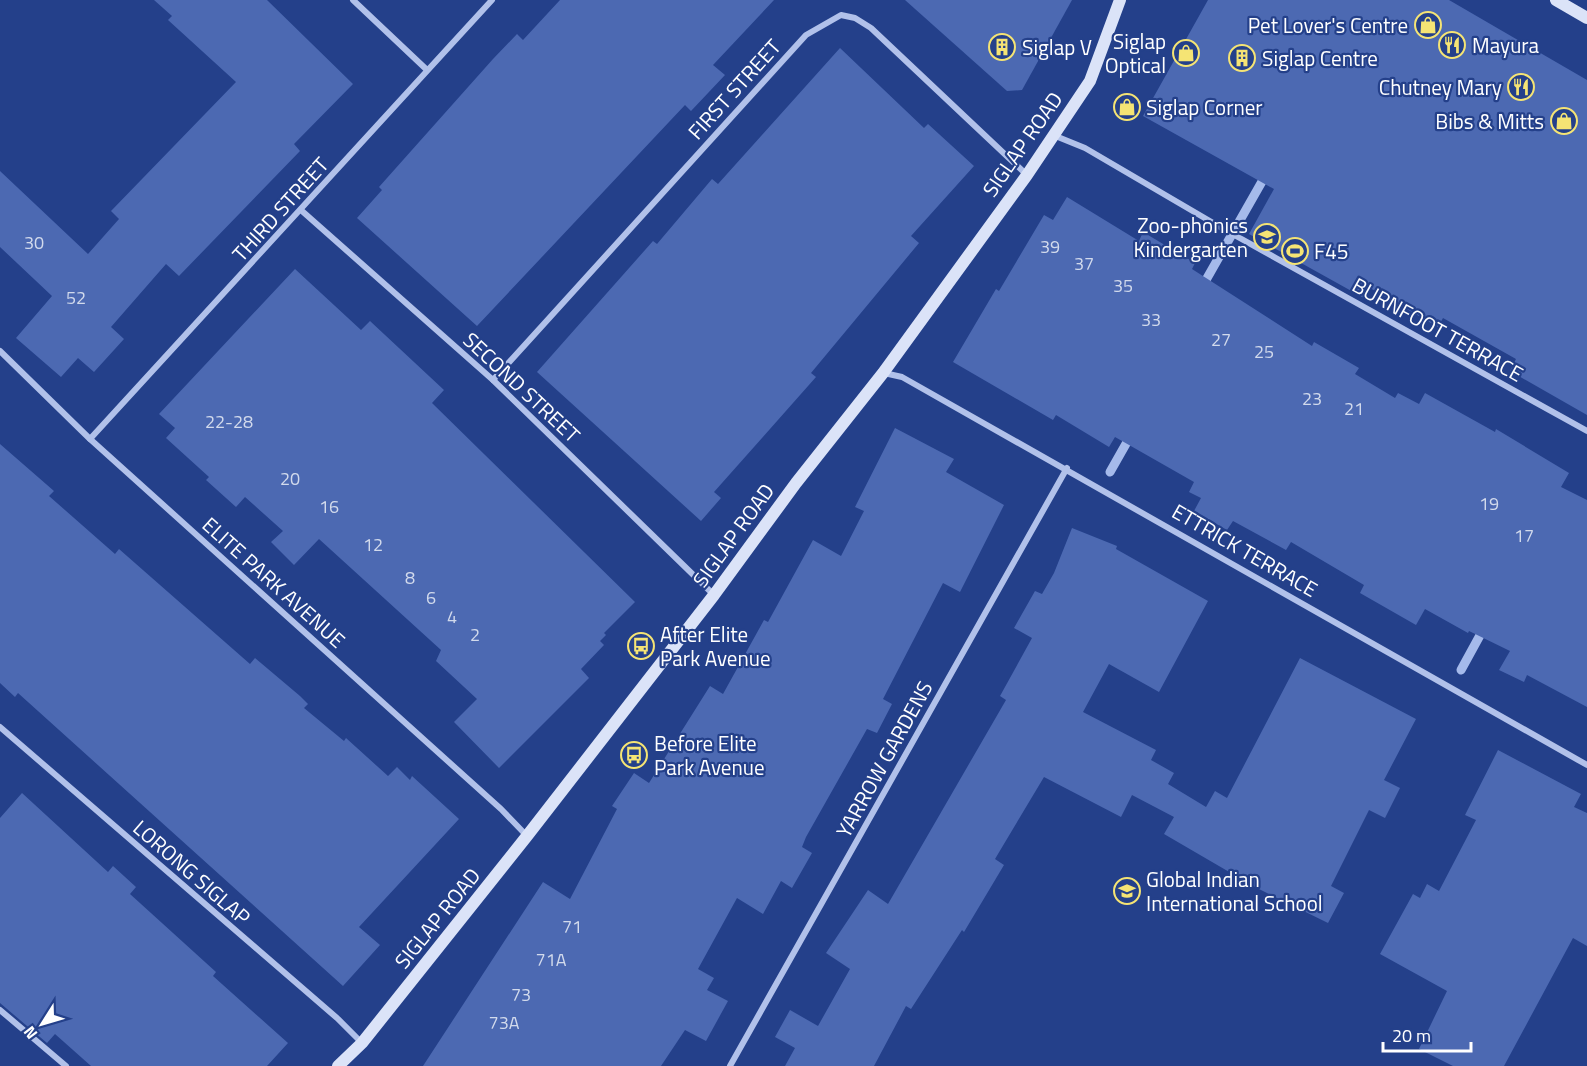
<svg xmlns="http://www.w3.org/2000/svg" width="1587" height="1066" font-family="'Titillium Web',sans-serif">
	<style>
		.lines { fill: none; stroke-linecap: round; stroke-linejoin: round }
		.stream { stroke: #a5baeb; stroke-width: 9 }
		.building { fill: #4c69b2 }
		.street { stroke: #b1c1ea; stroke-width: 6 }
		.secondary { stroke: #dbe3f8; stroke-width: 12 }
		.labels { text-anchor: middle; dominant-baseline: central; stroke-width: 4.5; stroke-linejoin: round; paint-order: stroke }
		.number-label { font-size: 18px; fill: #d2daec }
		.poi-label { font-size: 21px; fill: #fff; stroke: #24408a; text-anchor: start }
		.street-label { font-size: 21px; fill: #fff; stroke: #24408a }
	</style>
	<rect width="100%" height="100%" fill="#24408a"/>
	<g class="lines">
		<g class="stream">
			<polyline points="1202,287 1268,171"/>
			<polyline points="1110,472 1131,435"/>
			<polyline points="1461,670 1484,628"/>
		</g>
	</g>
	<g class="building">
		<polygon points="154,0 267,0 353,84 294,144 300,151 179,276 166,264 111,327 124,339 94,372 78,358 61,377 16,338 52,296 0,247 0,171 88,254 119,219 111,211 236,82 168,20 172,16"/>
		<polygon points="560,0 774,0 713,65 725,75 691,111 685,105 477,326 357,218 382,190 379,187 493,59 517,34 523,40"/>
		<polygon points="905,0 1072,0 1022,90 1007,91"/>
		<polygon points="1208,0 1449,0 1587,80 1587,415 1510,371 1516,359 1443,318 1438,327 1370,288 1364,298 1249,234 1274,189 1143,116"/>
		<polygon points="840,48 924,128 928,124 974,166 911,236 919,243 811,373 816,377 714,492 721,498 701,521 537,372 653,241 657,244 712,179 718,184"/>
		<polygon points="1067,197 1139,241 1143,232 1195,263 1192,269 1312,346 1314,342 1359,368 1355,374 1395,398 1398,393 1419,404 1425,393 1495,432 1496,429 1569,473 1561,487 1587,500 1587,707 1527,675 1524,682 1499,670 1510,651 1469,631 1468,633 1425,609 1416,625 1360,593 1364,585 1291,542 1286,550 1233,521 1227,530 1194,511 1201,498 1189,492 1194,482 1115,437 1109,447 1056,415 1053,420 953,362 996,289 999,291 1044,215 1053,220"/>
		<polygon points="295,269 361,330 370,321 444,390 432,403 635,602 604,633 606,635 600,641 604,645 581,669 589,678 499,768 454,722 477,699 436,661 441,650 319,539 294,565 271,542 283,531 245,497 236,507 206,480 209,477 166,438 175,428 159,414"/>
		<polygon points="895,428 954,459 946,472 1004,505 960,592 943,583 883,699 892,704 877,733 867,729 806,837 802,847 812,853 792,888 781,881 763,914 737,898 698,969 714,978 707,990 728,1001 706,1041 685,1030 661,1066 423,1066 543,882 570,899 617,809 612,806 634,773 649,783 710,686 723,694 764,620 768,622 813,540 841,556 864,511 855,507"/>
		<polygon points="0,444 54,491 49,496 115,554 119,549 250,664 255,658 300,696 308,704 304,708 344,741 346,738 388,776 397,767 410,780 412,776 459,819 359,927 380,945 343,986 18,693 15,697 0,683"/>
		<polygon points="1072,528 1117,546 1116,549 1208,601 1159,692 1109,664 1083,712 1156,750 1151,760 1174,773 1168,784 1206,807 1215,791 1227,798 1300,658 1416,719 1384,780 1400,788 1385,818 1369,810 1331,886 1344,893 1328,923 1255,887 1164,834 1174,817 1132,795 1121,817 1044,777 995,859 1004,865 964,932 962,930 911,1009 906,1006 874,1066 785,1066 795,1048 775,1037 790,1010 818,1026 850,969 826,953 868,890 888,904 1006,700 1000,696 1032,638 1014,628 1035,591 1042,594 1054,573"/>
		<polygon points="1498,750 1581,794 1574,807 1587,813 1587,946 1573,938 1504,1066 1453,1066 1419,1049 1447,991 1380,954 1413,894 1420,898 1427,884 1439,891 1476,820 1465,815"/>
		<polygon points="22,793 108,872 113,866 136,887 130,894 216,972 213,976 288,1043 267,1066 91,1066 55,1034 47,1043 0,1003 0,818"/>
	</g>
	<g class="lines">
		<g class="street">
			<polyline points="353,0 426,69"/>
			<polyline points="1053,135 1085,148 1220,227 1587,431"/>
			<polyline points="302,211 493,380 714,595"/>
			<polyline points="0,351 90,439 501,809 527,836"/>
			<polyline points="884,373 902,377 1587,765"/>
			<polyline points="493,380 806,35 841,15 855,18 871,28 1027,175"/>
			<polyline points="90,439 492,0"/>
			<polyline points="0,727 337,1018 362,1043"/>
			<polyline points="0,1010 66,1066"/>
			<polyline points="730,1066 1067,468"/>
		</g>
		<g class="secondary">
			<polyline points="1556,0 1587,18"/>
			<polyline points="338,1066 362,1043 527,836 714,595 796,483 883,373 1027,175 1090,81 1120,0"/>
		</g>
	</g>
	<defs>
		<symbol id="shop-ring" viewBox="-11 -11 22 22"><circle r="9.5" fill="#24408a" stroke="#f5e474" stroke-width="1.5"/><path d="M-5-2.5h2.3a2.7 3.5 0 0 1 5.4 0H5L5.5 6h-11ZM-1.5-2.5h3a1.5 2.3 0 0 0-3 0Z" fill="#f5e474"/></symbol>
		<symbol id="restaurant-ring" viewBox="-11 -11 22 22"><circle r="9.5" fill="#24408a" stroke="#f5e474" stroke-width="1.5"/><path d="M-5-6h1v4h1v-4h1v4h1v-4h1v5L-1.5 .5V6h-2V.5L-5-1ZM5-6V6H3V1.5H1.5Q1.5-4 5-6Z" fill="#f5e474"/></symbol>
		<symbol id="building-ring" viewBox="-11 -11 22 22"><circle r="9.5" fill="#24408a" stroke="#f5e474" stroke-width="1.5"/><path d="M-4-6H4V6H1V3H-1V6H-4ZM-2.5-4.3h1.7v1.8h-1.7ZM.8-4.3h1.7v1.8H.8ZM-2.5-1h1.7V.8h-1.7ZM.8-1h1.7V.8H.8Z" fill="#f5e474"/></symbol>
		<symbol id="school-ring" viewBox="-11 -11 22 22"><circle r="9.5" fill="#24408a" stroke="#f5e474" stroke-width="1.5"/><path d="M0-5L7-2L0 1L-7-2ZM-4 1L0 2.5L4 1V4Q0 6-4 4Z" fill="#f5e474"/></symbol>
		<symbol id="stadium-ring" viewBox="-11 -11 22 22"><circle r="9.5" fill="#24408a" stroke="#f5e474" stroke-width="1.5"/><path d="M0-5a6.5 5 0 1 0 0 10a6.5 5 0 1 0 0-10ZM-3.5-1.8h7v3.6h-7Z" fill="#f5e474"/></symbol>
		<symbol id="bus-ring" viewBox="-11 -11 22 22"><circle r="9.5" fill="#24408a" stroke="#f5e474" stroke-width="1.5"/><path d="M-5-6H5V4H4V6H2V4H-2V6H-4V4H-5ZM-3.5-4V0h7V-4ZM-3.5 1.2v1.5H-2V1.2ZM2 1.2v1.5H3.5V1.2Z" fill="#f5e474"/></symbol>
	</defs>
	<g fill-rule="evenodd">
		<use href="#shop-ring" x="1413" y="10" width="30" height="30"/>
		<use href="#restaurant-ring" x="1437" y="30" width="30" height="30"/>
		<use href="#building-ring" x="987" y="32" width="30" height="30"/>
		<use href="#shop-ring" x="1171" y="38" width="30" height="30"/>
		<use href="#building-ring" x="1227" y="43" width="30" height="30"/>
		<use href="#restaurant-ring" x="1506" y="72" width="30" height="30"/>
		<use href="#shop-ring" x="1112" y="92" width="30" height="30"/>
		<use href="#shop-ring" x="1549" y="106" width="30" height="30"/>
		<use href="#school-ring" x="1252" y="222" width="30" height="30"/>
		<use href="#stadium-ring" x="1280" y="236" width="30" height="30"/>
		<use href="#bus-ring" x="626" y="631" width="30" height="30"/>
		<use href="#bus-ring" x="619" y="740" width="30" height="30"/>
		<use href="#school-ring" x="1112" y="876" width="30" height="30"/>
	</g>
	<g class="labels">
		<g class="number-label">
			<text x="34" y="242">30</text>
			<text x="1050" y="246">39</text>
			<text x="1084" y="263">37</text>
			<text x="1123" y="285">35</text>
			<text x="76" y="297">52</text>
			<text x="1151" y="319">33</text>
			<text x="1221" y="339">27</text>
			<text x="1264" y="351">25</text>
			<text x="1312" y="398">23</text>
			<text x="1354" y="408">21</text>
			<text x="229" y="421">22-28</text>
			<text x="290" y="478">20</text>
			<text x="1489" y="503">19</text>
			<text x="329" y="506">16</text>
			<text x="1524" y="535">17</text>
			<text x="373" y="544">12</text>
			<text x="410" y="577">8</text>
			<text x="431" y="597">6</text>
			<text x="452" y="616">4</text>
			<text x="475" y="634">2</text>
			<text x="572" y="926">71</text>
			<text x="551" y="959">71A</text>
			<text x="521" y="994">73</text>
			<text x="504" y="1022">73A</text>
		</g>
		<g class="poi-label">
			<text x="1408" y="25" text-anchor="end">Pet Lover's Centre</text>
			<text x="1166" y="41" text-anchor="end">Siglap<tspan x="1166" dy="24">Optical</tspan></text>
			<text x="1472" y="45">Mayura</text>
			<text x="1022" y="47">Siglap V</text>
			<text x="1262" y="58">Siglap Centre</text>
			<text x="1502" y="87" text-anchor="end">Chutney Mary</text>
			<text x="1146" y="107">Siglap Corner</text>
			<text x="1544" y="121" text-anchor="end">Bibs &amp; Mitts</text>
			<text x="1248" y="225" text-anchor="end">Zoo-phonics<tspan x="1248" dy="24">Kindergarten</tspan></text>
			<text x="1314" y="251">F45</text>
			<text x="660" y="634">After Elite<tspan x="660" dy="24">Park Avenue</tspan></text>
			<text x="654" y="743">Before Elite<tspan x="654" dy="24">Park Avenue</tspan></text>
			<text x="1146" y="879">Global Indian<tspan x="1146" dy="24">International School</tspan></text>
		</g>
		<g class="street-label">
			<text transform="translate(734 89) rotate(-48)">FIRST STREET</text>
			<text transform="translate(1022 144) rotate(-55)">SIGLAP ROAD</text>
			<text transform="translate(280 209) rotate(-48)">THIRD STREET</text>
			<text transform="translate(1438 329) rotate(29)">BURNFOOT TERRACE</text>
			<text transform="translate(522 387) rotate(43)">SECOND STREET</text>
			<text transform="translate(733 535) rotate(-54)">SIGLAP ROAD</text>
			<text transform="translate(1245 550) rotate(30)">ETTRICK TERRACE</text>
			<text transform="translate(274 582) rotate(42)">ELITE PARK AVENUE</text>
			<text transform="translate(884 759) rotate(-61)">YARROW GARDENS</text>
			<text transform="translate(192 872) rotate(41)">LORONG SIGLAP</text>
			<text transform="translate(437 918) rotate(-51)">SIGLAP ROAD</text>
		</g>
	</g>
	<g transform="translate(42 1024) rotate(233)" stroke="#24408a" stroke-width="4.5" paint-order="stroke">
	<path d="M0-4.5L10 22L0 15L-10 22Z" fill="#ffffff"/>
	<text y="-9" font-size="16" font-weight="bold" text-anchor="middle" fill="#ffffff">N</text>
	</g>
	<path d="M1383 1042v9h88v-9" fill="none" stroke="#ffffff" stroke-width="3"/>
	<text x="1392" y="1042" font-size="18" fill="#ffffff" stroke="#24408a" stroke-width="4.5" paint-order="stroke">20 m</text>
</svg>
